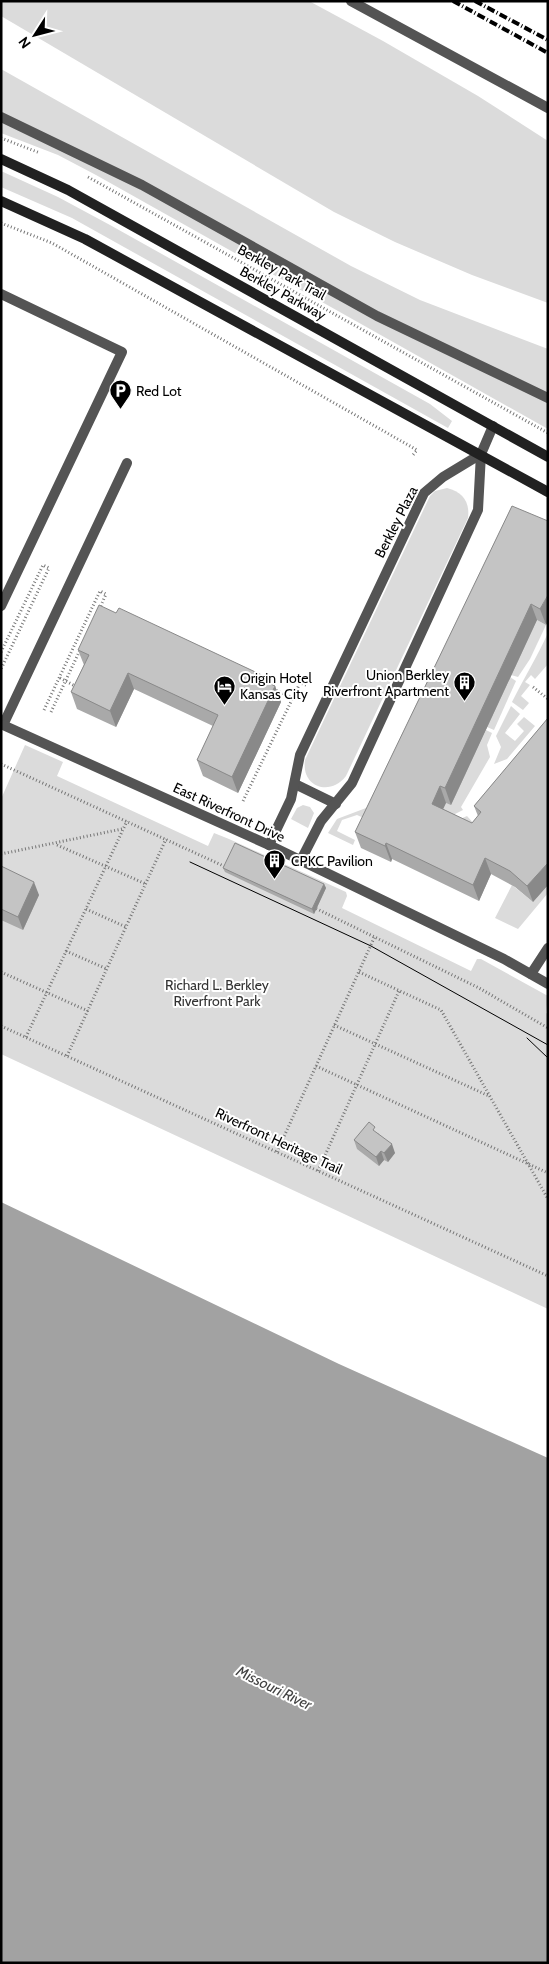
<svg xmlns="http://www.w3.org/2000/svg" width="549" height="1964" font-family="Cabin,sans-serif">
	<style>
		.green { fill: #dbdbdb }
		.water { fill: #a2a2a2 }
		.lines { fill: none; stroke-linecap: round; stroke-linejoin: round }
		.path { stroke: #767676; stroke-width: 3; stroke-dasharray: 1 2.5; stroke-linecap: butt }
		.service { stroke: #545454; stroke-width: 10 }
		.minor { stroke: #545454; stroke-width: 10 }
		.secondary { stroke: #212121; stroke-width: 10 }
		.tram { stroke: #000; stroke-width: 1 }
		.rail { stroke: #000; stroke-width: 4; stroke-dasharray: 8 2.5 1 2.5; stroke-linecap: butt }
		.wall { fill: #a9a9a9 }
		.shaded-wall { fill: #898989 }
		.building { fill: #c4c4c4; stroke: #898989 }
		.labels { text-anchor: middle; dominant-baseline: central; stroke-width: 4; stroke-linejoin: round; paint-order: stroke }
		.street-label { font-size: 14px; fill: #000; stroke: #fff }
		.poi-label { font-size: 14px; fill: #000; stroke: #fff; text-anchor: start }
		.park-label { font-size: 14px; fill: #323232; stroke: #fff }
		.water-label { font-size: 15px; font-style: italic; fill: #434343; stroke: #fff }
	</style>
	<rect width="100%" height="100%" fill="#fff"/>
	<g class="green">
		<polygon points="1,1 309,1 383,41 478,96 548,141 548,303 472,275 395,242 334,212 1,16"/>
		<polygon points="1,69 351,266 420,300 548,349 548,429 96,175 58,155 1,133"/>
		<polygon points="1,171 58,197 110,225 430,404 452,421 448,428 72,218 1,187"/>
		<path d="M447,488C463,492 470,502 468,518L346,776C330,797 301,787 305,760L430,496L435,491Z"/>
		<polygon points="537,620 546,625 530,659 518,677 511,675"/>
		<path d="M548,633V664L535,679L531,675L525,682L530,685L521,696L529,703L523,710L512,702C524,678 537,657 548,633Z"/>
		<polygon points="510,677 516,681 494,730 487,727"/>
		<polygon points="511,706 520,714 505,733 515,741 524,731 517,724 524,717 535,726 507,759 494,764 501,747 496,736"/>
		<polygon points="486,730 492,733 487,745 490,757 461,807 463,810 455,814 458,820 467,816 476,826 438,820 446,803 451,804"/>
		<polygon points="25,745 63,762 57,776 208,846 214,833 229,839 346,892 347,896 342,908 471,971 477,959 481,959 548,996 546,1013 548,1014 548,1309 1,1054 1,799"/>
		<polygon points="303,805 310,807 314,813 308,828 291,819 297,808"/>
		<polygon points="366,808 369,810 366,819 357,815 342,820 337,831 355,840 353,845 328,833 337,819"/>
		<polygon points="512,885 533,902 548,885 548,893 518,929 495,918"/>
	</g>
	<polygon class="water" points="1,1202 339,1364 548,1458 548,1963 1,1963"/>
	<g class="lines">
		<g class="path">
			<polyline points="1,138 40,153"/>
			<polyline points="88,177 548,433"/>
			<polyline points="1,223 52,243 417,450 413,455"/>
			<polyline points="1,652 43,565 49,568 1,669"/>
			<polyline points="60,678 75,686"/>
			<polyline points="533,687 548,699"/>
			<polyline points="273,689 293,698"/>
			<polyline points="44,710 100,591 106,594 99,610"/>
			<polyline points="51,712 80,650"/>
			<polyline points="1,764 228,868"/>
			<polyline points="243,801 300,683 306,685"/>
			<polyline points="57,845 146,884"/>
			<polyline points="1,854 122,829"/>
			<polyline points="313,907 479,988 548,1028"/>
			<polyline points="86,909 126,927"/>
			<polyline points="66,951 107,969"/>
			<polyline points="1,972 88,1011"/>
			<polyline points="359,972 441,1010 548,1199"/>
			<polyline points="334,1025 489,1096"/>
			<polyline points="1,1026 548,1276"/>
			<polyline points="26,1037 127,821"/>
			<polyline points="67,1056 166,839"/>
			<polyline points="316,1066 548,1173"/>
			<polyline points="277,1152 375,936"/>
			<polyline points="318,1171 399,991"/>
		</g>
		<g class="service">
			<polyline points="351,1 548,108"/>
			<polyline points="1,117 142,185 377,316 548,398"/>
			<polyline points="1,294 122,352 1,606"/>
			<polyline points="3,725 127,463"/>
			<polyline points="531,974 548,948"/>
		</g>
		<g class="minor">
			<polyline points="481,454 493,426"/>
			<polyline points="3,725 269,845 504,959 548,984"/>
			<polyline points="295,784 336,804"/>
			<polyline points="269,845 291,799 300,755 424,493 443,477 481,454 478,510 352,783 321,821 301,860"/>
		</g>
		<g class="secondary">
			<polyline points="1,159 68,190 548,457"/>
			<polyline points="1,201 85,239 548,492"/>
		</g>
		<g class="tram">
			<polyline points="190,862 371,946 548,1045"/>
			<polyline points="527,1038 548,1058"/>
		</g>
		<g class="rail">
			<polyline points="453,1 548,53"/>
			<polyline points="475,1 548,40"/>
		</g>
	</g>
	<g class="wall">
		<polygon points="512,506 546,625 537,620 451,805 446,803 443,809 472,823 478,816 474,806 548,718 548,885 533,902 515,887 491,874 479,901 392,859 391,862 361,848 355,832"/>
		<polygon points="116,613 266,677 268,683 275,686 281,702 238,793 203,776 197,760 213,726 134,689 116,727 77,709 71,692 84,665 78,650"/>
		<polygon points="1,866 39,895 23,930 1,920"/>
		<polygon points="223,868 324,884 326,888 314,914 225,872"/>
		<polygon points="378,1133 395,1153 388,1162 384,1160 379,1166 357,1149 354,1140"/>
	</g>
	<g class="shaded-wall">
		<polygon points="548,595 548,622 546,625 540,609"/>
		<polygon points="531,604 537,620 451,805 445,788"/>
		<polygon points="128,673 134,689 116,727 110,711"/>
		<polygon points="266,677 272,693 275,686 281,702 238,793 232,777"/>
		<polygon points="440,786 446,803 438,820 432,804"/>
		<polygon points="386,843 392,859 391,862 385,846"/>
		<polygon points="485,858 491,874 479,901 473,885"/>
		<polygon points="547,864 548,867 548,885 533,902 527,886"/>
		<polygon points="34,882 39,895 23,930 18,917"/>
		<polygon points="324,884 326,888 314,914 312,909"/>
		<polygon points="392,1144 395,1153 388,1162 384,1153"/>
		<polygon points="381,1151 384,1160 379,1166 376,1157"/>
	</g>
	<g class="building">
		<polygon points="512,506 548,521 548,595 540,609 531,604 445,788 440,786 432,804 472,823 481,812 474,806 548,718 548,865 547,864 527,886 510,871 485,858 473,885 386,843 385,846 355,832"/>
		<polygon points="99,605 116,613 119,608 266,677 264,681 275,686 232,777 197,760 218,715 128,673 110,711 71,692 89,655 78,650"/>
		<polygon points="235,843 324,884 312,909 223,868"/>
		<polygon points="1,866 34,882 18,917 1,909"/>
		<polygon points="369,1122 375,1127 373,1130 392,1144 384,1153 381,1151 376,1157 354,1140"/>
	</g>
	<defs>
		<symbol id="parking-pin" viewBox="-11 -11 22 30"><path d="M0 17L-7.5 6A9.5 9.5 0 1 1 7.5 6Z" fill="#000" stroke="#fff"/><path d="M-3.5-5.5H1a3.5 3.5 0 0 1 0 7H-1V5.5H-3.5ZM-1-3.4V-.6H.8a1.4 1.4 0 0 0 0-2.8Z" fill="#fff"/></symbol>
		<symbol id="building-pin" viewBox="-11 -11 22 30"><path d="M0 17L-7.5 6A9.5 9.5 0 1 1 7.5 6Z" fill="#000" stroke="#fff"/><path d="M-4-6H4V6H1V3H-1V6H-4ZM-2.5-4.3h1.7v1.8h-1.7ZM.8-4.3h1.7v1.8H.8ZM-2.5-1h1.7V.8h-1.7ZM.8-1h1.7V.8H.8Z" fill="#fff"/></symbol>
		<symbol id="hotel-pin" viewBox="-11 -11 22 30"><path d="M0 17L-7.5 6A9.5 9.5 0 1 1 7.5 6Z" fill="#000" stroke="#fff"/><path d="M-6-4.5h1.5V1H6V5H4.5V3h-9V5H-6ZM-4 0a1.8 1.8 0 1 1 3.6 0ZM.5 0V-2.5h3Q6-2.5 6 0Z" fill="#fff"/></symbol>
	</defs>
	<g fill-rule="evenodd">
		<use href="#parking-pin" x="108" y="378" width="25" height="34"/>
		<use href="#building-pin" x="452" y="670" width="25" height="34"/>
		<use href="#hotel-pin" x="212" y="674" width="25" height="34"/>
		<use href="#building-pin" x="262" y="848" width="25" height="34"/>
	</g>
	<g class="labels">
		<g class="street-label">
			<text transform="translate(282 272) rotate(29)">Berkley Park Trail</text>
			<text transform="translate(283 293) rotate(29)">Berkley Parkway</text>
			<text transform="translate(396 522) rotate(-63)">Berkley Plaza</text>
			<text transform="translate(229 812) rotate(25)">East Riverfront Drive</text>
			<text transform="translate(279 1141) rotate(25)">Riverfront Heritage Trail</text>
		</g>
		<g class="poi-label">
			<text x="136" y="391">Red Lot</text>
			<text x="449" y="675" text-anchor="end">Union Berkley<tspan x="449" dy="16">Riverfront Apartment</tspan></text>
			<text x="240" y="678">Origin Hotel<tspan x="240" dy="16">Kansas City</tspan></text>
			<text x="291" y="861">CPKC Pavilion</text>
		</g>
		<g class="park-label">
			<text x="217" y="985">Richard L. Berkley<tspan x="217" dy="16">Riverfront Park</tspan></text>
		</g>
		<g class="water-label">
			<text transform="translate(274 1688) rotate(26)">Missouri River</text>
		</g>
	</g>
	<rect width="549" height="1964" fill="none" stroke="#000000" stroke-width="5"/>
	<g transform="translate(35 35) rotate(234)" stroke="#ffffff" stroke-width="4" paint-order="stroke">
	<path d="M0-4L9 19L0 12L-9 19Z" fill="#000000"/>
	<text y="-8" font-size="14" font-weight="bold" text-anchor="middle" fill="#000000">N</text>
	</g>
</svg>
